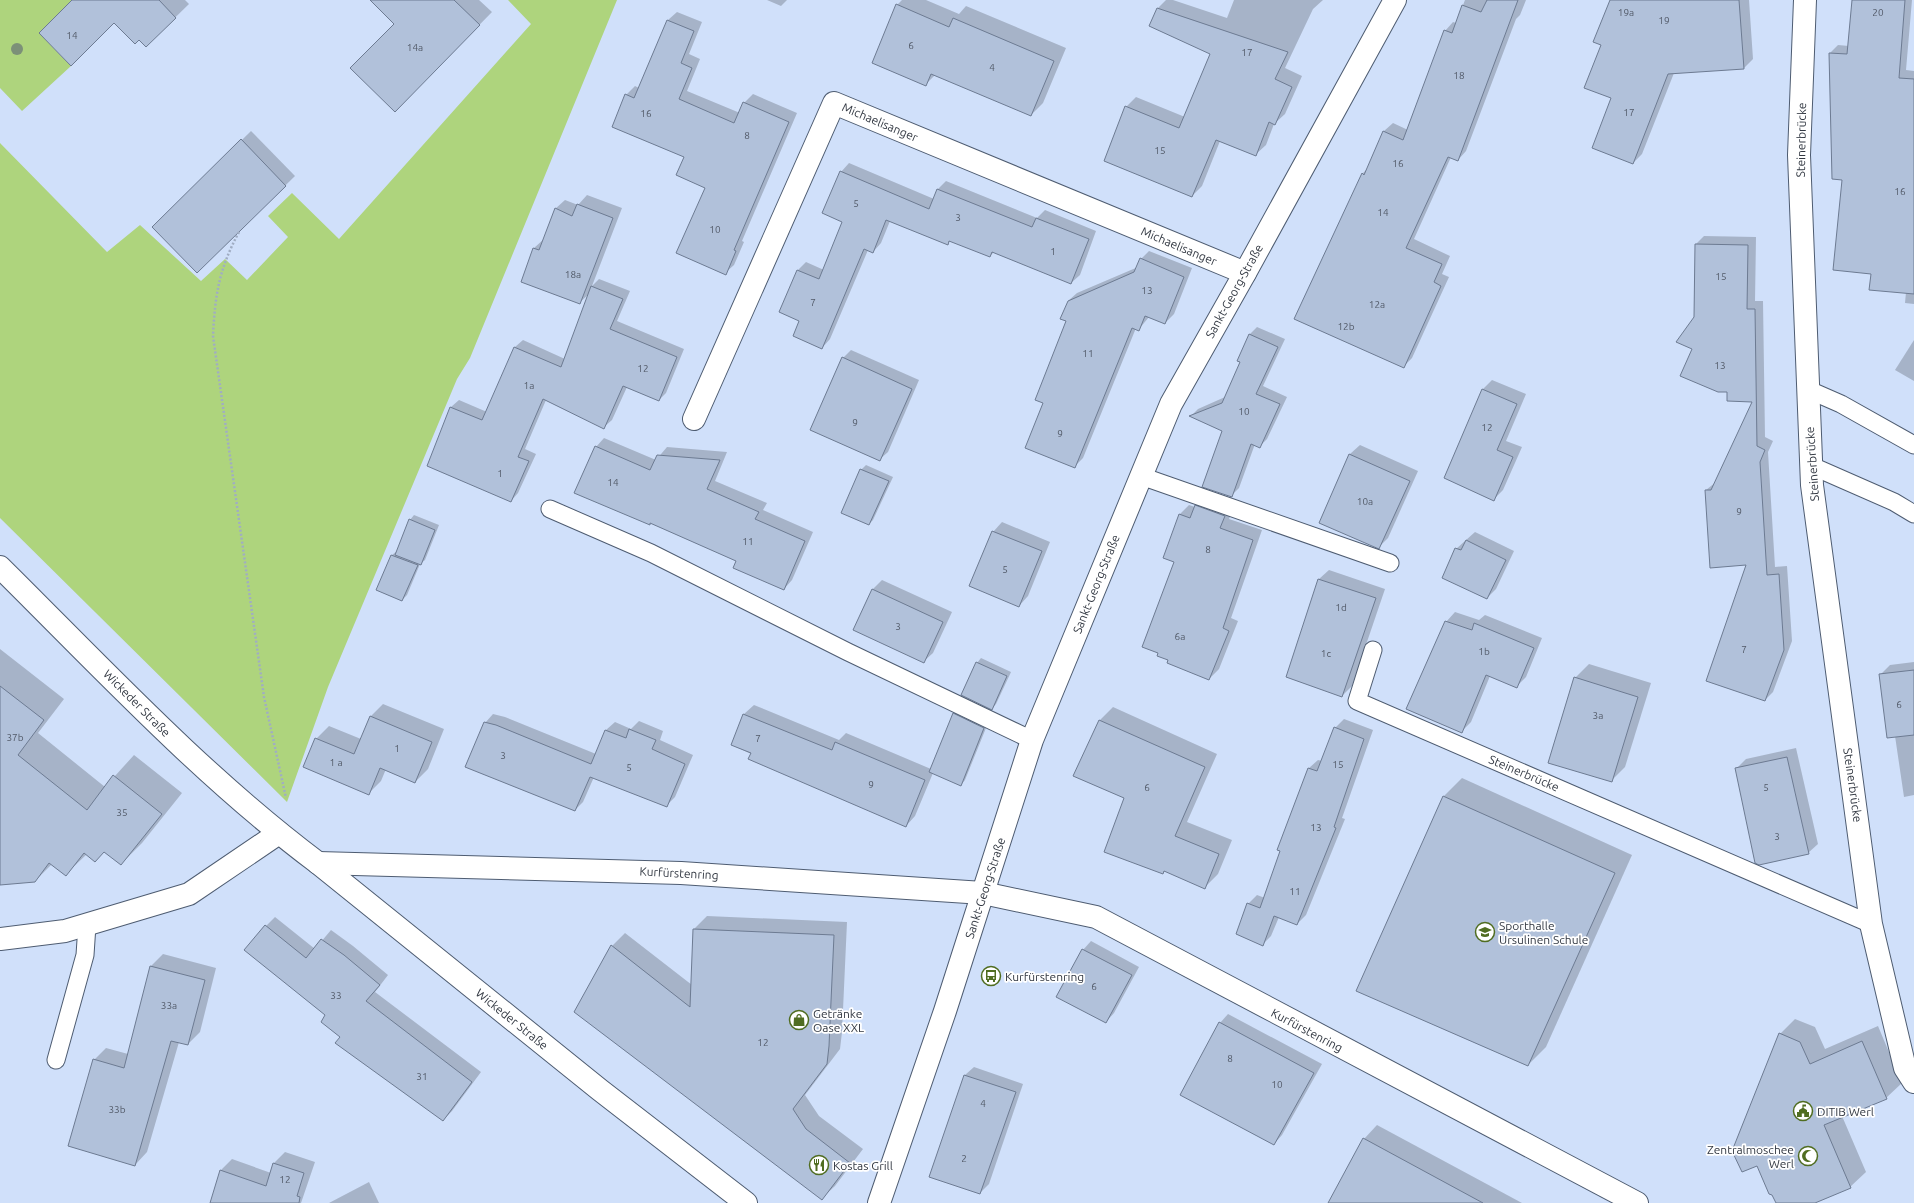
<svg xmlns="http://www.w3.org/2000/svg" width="1914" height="1203" font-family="Ubuntu,sans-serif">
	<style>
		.green { fill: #aed47d }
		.shadow { fill: #0003 }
		.building { fill: #b1c1da; stroke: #6d7b92 }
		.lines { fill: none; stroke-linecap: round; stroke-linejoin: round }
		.lane-casing { stroke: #4e5c71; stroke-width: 19 }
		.street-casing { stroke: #4e5c71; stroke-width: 24 }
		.path { stroke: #a0adc3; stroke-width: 2.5; stroke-dasharray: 2 2; stroke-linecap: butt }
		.lane { stroke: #fff; stroke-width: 17 }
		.street { stroke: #fff; stroke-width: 22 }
		.tree { fill: #7c9078 }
		.labels { text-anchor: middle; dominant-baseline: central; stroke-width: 3.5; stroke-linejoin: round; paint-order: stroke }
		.number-label { font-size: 10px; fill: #525a68 }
		.street-label { font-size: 12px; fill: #323842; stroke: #fff }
		.poi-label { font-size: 12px; fill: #323842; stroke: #fff; text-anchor: start }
	</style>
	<rect width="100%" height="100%" fill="#d0e0fa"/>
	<g class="green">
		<polygon points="0,0 72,0 39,33 71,66 22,111 0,88"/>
		<polygon points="508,0 617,0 470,358 457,379 328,687 287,802 0,518 0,143 107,252 140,225 201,281 225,259 247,280 288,237 268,216 292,193 339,239 531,24"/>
	</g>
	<g class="shadow">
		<polygon points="73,0 185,0 189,4 146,46 139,39 114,22"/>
		<polygon points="371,0 479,0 492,12 395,111 395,24"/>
		<polygon points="767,0 787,0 781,6"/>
		<polygon points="902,0 926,0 959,14 966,6 1066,48 1043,103 1031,115 935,75 926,84 897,5"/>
		<polygon points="1166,0 1173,0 1227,18 1234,0 1323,0 1313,9 1285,68 1302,76 1285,114 1274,124 1266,145 1255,155 1220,141 1202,186 1192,196 1126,107 1136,97 1185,117 1211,54 1158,8"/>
		<polygon points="1465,0 1526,0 1520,15 1516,19 1466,151 1458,160 1451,157 1414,239 1450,256 1442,274 1449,277 1412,358 1403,367 1362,174 1368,168 1384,131 1393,123 1408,130 1445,31 1453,22 1456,23"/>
		<polygon points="1611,0 1749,0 1753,59 1744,68 1674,73 1642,154 1633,163 1612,97 1602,44"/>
		<polygon points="1853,0 1912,0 1906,70 1914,71 1914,304 1905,303 1906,292 1872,273 1843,179 1830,53 1838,45 1849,46"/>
		<polygon points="677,12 702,22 689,54 700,59 687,91 740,113 744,103 753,94 797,113 742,241 744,242 734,265 725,273 707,188 686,157 626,95 635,86 639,88 668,20"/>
		<polygon points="251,131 295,176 197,272 154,227"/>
		<polygon points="849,163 934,199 938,189 946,181 1037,218 1045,210 1096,231 1080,275 1071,283 994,252 990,256 951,240 947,244 890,221 881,243 873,252 868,250 830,339 822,348 800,320 798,270 806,262 824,270 843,222 841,172"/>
		<polygon points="587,195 622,208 592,286 599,279 630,291 617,321 684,349 666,393 659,400 627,387 612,420 604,427 546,400 525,449 536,454 518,493 511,501 428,466 451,407 459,400 487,412 515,347 523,340 565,359 589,294 579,303 534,248 544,239 555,209 565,200 578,205"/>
		<polygon points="1704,236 1756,237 1755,301 1763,301 1765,437 1773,441 1768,452 1775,567 1787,566 1792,641 1773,692 1765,700 1748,564 1706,490 1716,482 1753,401 1728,391 1693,348 1696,244"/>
		<polygon points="1149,251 1192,268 1174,314 1165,323 1149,317 1139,329 1136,328 1083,458 1074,467 1045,402 1068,321 1068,301 1077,293 1138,267 1141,259"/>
		<polygon points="1257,327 1285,339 1263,386 1287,397 1267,439 1260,446 1255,444 1239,488 1231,496 1223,430 1191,416 1198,409 1225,397 1242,362 1238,360 1250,334"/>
		<polygon points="1914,340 1914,381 1895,370"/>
		<polygon points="851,350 919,380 888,452 879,460 843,358"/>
		<polygon points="1492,380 1526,394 1506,441 1522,447 1503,490 1494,499 1445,478 1483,389"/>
		<polygon points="604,438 656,460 667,447 727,452 715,481 767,503 763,510 813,532 792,580 784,589 738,561 651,523 649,524 596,447"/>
		<polygon points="1360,445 1418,471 1388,538 1379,547 1321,523 1350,454"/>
		<polygon points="866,465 893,477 873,520 869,524 861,470"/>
		<polygon points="1205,497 1234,507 1229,519 1262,530 1231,618 1238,621 1219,669 1209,679 1176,561 1165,557 1180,514 1189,505 1195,507"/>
		<polygon points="414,515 439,525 425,560 420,564 407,595 402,600 378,590 392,555 397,551 410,520"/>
		<polygon points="1002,522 1050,542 1028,596 1019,606 993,532"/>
		<polygon points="1475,532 1514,551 1496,589 1487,598 1456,549"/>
		<polygon points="1329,570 1385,589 1352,686 1342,696 1287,677 1319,579"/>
		<polygon points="882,580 952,612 933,653 923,662 873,589"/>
		<polygon points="1455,612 1479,620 1485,615 1542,638 1526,677 1517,686 1490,676 1471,722 1462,731 1446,622"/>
		<polygon points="0,649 64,699 38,733 105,787 134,755 182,793 142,843 121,864 105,851 87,854 66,874 52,864 35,881 0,884"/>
		<polygon points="981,658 1011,672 996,704 992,709 977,663"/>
		<polygon points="1914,662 1914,795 1904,797 1895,736 1880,675 1890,665"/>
		<polygon points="1589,664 1651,683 1625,767 1611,781 1575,678"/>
		<polygon points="383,704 444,729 428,769 415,782 386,769 381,781 369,793 316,739 329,726 361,739 371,716"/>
		<polygon points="754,705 839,740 846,733 931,769 954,714 958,709 988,723 965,780 961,785 933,773 915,816 906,826 732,745 744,714"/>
		<polygon points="1113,707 1217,754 1187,822 1232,840 1218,874 1205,887 1165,871 1163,873 1125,798 1075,775 1100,720"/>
		<polygon points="493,714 505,717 596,754 606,730 615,722 631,729 639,721 663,731 660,740 693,755 675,797 666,806 594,777 583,802 575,810 485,723"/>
		<polygon points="1344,719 1373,730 1342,818 1345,819 1306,915 1297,924 1279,917 1271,936 1262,945 1248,904 1257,895 1265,898 1309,768 1318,760 1322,761 1335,728"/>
		<polygon points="1796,748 1818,844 1808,853 1736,769 1746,759"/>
		<polygon points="1462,778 1632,855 1546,1047 1528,1065 1358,990 1444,796"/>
		<polygon points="707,916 847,922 842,1032 840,1049 805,1095 819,1116 863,1149 835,1186 821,1199 612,946 625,933 692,985 694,929"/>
		<polygon points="275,917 315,949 331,930 353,946 388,975 375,992 481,1072 452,1111 443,1120 341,1037 266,926"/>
		<polygon points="1091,941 1139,967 1114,1013 1106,1022 1083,950"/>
		<polygon points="163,954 216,968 200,1032 188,1044 179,1042 147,1152 135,1165 94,1060 106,1048 128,1054 151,966"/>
		<polygon points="1228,1014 1322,1064 1282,1135 1274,1144 1220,1023"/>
		<polygon points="1795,1019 1815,1027 1825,1049 1878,1026 1902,1083 1886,1098 1842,1116 1866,1172 1850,1187 1812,1203 1777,1203 1780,1034"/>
		<polygon points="974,1067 1023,1084 989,1184 980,1193 930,1176 965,1075"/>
		<polygon points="1377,1125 1522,1203 1329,1203 1364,1139"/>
		<polygon points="285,1152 315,1162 301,1203 211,1203 221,1170 232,1159 271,1173 274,1163"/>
		<polygon points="369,1182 379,1203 329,1203"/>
	</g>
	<g class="building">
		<polygon points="72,0 159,0 176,18 146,47 139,40 135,44 114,23 71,66 39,33"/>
		<polygon points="370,0 454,0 480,25 395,112 350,68 394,24"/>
		<polygon points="1487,0 1518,0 1458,161 1448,157 1406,248 1442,264 1434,282 1441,286 1404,368 1294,319 1362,173 1364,175 1383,131 1403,140 1444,30 1452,33 1462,5 1481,12"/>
		<polygon points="1610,0 1739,0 1744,69 1668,74 1633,164 1592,148 1611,98 1584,88 1601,45 1593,42"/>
		<polygon points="1852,0 1905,0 1899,78 1914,79 1914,294 1869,290 1871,274 1833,270 1842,180 1832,179 1829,53 1847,54"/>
		<polygon points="896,4 949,27 953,18 1054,61 1031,116 931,74 926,86 872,63"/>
		<polygon points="1157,8 1288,52 1275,79 1292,87 1275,125 1269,122 1256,156 1216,140 1192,197 1104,161 1125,106 1179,128 1210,54 1149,26"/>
		<polygon points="667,20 694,31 681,63 692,68 679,99 734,123 743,102 789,122 734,250 736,251 726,275 676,253 705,188 676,175 684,157 612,127 625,94 634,98"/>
		<polygon points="241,139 286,186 197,273 152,227"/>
		<polygon points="840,171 929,209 937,189 1032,227 1036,218 1089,239 1071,284 992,252 990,257 949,241 948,245 886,220 873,253 864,249 822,349 793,336 799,321 779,312 797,270 819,279 842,222 822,213"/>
		<polygon points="577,204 613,218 580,304 521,282 533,248 539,250 555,208 572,216"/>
		<polygon points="1695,244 1748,245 1747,309 1755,309 1757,446 1765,450 1760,462 1767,575 1779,574 1784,650 1765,701 1706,681 1746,565 1710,568 1705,490 1711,490 1752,402 1727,401 1727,392 1718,392 1680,376 1692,349 1676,342 1694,317"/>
		<polygon points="1140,258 1184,277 1165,324 1145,316 1139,331 1132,328 1075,468 1025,448 1043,403 1035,400 1066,321 1060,319 1068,301 1134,272"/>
		<polygon points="591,286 623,299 610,329 677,357 659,401 623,386 604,429 543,399 518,457 529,461 511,502 427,466 450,407 482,420 514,347 561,367"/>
		<polygon points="1249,334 1278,347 1256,394 1280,404 1260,448 1251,444 1232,497 1202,487 1222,431 1189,416 1222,403 1240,362 1237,361"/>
		<polygon points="842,357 912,389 880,461 810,430"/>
		<polygon points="1482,389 1517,404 1497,450 1513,457 1494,501 1444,478"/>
		<polygon points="595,446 650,470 657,455 720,460 707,489 759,512 755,519 805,541 784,590 733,568 736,561 650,523 650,525 574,493"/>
		<polygon points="1349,454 1410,481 1379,549 1319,523"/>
		<polygon points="860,469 889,481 869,525 841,513"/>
		<polygon points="1195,505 1225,516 1220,528 1253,540 1223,628 1229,631 1209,680 1167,663 1168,660 1157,656 1158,653 1142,647 1174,562 1163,558 1179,514 1190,518"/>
		<polygon points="409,519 435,530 421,565 395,555"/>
		<polygon points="992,531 1042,551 1019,607 969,586"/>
		<polygon points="1466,540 1506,560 1487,599 1442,578 1455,548 1461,550"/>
		<polygon points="391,555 418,565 402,601 376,590"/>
		<polygon points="1318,579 1376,598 1342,697 1286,677"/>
		<polygon points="872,589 943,622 924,663 853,630"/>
		<polygon points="1445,621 1472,630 1474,623 1534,648 1517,688 1486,675 1462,733 1406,709"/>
		<polygon points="976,662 1007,676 992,710 961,695"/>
		<polygon points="1914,670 1914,735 1887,738 1879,674"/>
		<polygon points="1574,677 1638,697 1612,782 1548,763"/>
		<polygon points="0,686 44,720 18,755 87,810 113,775 162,814 121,865 104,852 95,862 84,853 66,876 49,863 35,882 0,885"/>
		<polygon points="953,713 984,728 961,786 929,772"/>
		<polygon points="743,714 832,750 835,742 925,780 906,827 748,759 751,753 731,745"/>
		<polygon points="370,716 432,742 415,783 380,768 369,795 303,767 315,738 354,754"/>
		<polygon points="1099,720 1205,767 1175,836 1219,854 1205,889 1164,871 1163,874 1104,852 1124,798 1073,776"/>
		<polygon points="484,722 496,725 591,764 605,730 626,738 629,729 656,740 652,749 685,764 667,807 590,777 575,811 465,767"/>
		<polygon points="1334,727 1364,739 1334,827 1336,828 1297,925 1274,916 1263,946 1236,934 1247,903 1260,908 1280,851 1277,850 1308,768 1317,771"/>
		<polygon points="1787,757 1809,854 1759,865 1755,863 1735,768"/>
		<polygon points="1443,796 1615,873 1528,1066 1356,991"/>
		<polygon points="265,925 306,958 321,939 344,955 380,985 366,1001 472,1082 443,1121 335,1043 340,1037 321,1022 325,1015 244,950"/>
		<polygon points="693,929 834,935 829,1046 827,1064 793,1109 806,1129 850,1163 822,1200 574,1012 611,945 690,1007"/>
		<polygon points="1082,949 1132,975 1106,1023 1056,997"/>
		<polygon points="150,966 205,980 188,1045 171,1041 135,1166 68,1146 93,1059 124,1068"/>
		<polygon points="1219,1022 1314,1073 1274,1145 1180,1095"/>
		<polygon points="1779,1033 1800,1042 1810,1064 1862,1041 1887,1099 1824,1125 1851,1188 1815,1203 1776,1203 1772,1195 1769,1194 1757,1166 1742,1172 1732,1151"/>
		<polygon points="964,1075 1016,1092 980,1194 929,1177"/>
		<polygon points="1363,1138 1483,1203 1328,1203"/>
		<polygon points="273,1163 304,1173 297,1196 300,1197 299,1203 210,1203 220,1170 266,1186"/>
	</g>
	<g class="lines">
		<defs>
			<g id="lane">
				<polyline points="1809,390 1841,404 1914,445"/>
				<polyline points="1812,466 1894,502 1914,514"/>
				<polyline points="1141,476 1390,563"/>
				<polyline points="550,509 651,553 848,652 1032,740"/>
				<polyline points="1373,650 1357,701 1871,924"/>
				<polyline points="56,1060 85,955 87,925"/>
			</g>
			<g id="street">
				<polyline points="1805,0 1799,155 1812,485 1871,924 1905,1068 1914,1082"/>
				<polyline points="694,419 834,103 1245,273"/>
				<path d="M0,567C103,669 202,776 318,863L600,1090L746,1203"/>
				<polyline points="318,863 681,873 983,893 1096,917 1637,1203"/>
				<polyline points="0,939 65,931 189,894 279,833"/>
				<polyline points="879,1203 945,1011 1032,740 1171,404 1245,273 1395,0"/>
			</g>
		</defs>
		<use href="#lane" class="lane-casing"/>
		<use href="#street" class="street-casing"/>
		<path class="path" d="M239,232C219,269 215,295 213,336L264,697L286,798"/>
		<use href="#lane" class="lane"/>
		<use href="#street" class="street"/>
	</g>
	<circle class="tree" cx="17" cy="49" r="6"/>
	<defs>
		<symbol id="school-ring" viewBox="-11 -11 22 22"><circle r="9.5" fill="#fff" stroke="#506d21" stroke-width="1.5"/><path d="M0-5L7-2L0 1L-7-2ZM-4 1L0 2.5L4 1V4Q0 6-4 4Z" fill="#506d21"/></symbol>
		<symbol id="bus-ring" viewBox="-11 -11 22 22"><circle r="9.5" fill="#fff" stroke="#506d21" stroke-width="1.5"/><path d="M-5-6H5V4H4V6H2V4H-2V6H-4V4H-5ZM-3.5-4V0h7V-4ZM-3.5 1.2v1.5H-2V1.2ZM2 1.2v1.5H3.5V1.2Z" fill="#506d21"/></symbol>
		<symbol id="shop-ring" viewBox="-11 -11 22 22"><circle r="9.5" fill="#fff" stroke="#506d21" stroke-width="1.5"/><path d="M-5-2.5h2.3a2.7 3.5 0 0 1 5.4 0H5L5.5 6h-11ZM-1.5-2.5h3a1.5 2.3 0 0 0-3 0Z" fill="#506d21"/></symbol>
		<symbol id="civic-ring" viewBox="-11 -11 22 22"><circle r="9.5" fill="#fff" stroke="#506d21" stroke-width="1.5"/><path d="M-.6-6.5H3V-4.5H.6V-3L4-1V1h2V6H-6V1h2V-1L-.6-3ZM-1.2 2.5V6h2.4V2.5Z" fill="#506d21"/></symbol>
		<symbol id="mosque-ring" viewBox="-11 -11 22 22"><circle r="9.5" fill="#fff" stroke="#506d21" stroke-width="1.5"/><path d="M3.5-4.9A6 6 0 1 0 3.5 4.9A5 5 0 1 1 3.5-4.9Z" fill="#506d21"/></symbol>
		<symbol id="restaurant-ring" viewBox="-11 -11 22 22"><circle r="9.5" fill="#fff" stroke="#506d21" stroke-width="1.5"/><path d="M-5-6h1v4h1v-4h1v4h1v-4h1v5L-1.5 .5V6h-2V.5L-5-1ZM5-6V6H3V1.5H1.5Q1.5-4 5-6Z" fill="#506d21"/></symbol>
	</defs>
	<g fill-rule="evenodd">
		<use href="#school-ring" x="1474" y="921" width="22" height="22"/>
		<use href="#bus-ring" x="980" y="965" width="22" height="22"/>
		<use href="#shop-ring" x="788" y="1009" width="22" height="22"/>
		<use href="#civic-ring" x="1792" y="1100" width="22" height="22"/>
		<use href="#mosque-ring" x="1797" y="1145" width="22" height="22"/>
		<use href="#restaurant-ring" x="808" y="1154" width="22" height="22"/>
	</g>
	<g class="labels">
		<g class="number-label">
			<text x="1626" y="12">19a</text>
			<text x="1878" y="12">20</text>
			<text x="1664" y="20">19</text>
			<text x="72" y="35">14</text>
			<text x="911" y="45">6</text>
			<text x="415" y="47">14a</text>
			<text x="1247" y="52">17</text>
			<text x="992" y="67">4</text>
			<text x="1459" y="75">18</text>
			<text x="1629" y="112">17</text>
			<text x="646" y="113">16</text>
			<text x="747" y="135">8</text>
			<text x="1160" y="150">15</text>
			<text x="1398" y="163">16</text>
			<text x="1900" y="191">16</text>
			<text x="856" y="203">5</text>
			<text x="1383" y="212">14</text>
			<text x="958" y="217">3</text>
			<text x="715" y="229">10</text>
			<text x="1053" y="251">1</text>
			<text x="573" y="274">18a</text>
			<text x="1721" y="276">15</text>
			<text x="1147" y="290">13</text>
			<text x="813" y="302">7</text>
			<text x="1377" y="304">12a</text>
			<text x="1346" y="326">12b</text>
			<text x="1088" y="353">11</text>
			<text x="1720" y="365">13</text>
			<text x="643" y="368">12</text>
			<text x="529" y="385">1a</text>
			<text x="1244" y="411">10</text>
			<text x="855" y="422">9</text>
			<text x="1487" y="427">12</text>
			<text x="1060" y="433">9</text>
			<text x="500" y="473">1</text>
			<text x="613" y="482">14</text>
			<text x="1365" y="501">10a</text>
			<text x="1739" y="511">9</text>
			<text x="748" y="541">11</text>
			<text x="1208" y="549">8</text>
			<text x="1005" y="569">5</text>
			<text x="1341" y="607">1d</text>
			<text x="898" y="626">3</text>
			<text x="1180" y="636">6a</text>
			<text x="1744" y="649">7</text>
			<text x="1484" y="651">1b</text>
			<text x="1326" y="653">1c</text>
			<text x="1899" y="704">6</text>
			<text x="1598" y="715">3a</text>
			<text x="15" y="737">37b</text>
			<text x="758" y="738">7</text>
			<text x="397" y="748">1</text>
			<text x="503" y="755">3</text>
			<text x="336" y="762">1 a</text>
			<text x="1338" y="764">15</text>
			<text x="629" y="767">5</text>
			<text x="871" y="784">9</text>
			<text x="1147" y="787">6</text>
			<text x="1766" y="787">5</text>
			<text x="122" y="812">35</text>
			<text x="1316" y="827">13</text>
			<text x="1777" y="836">3</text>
			<text x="1295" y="891">11</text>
			<text x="1094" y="986">6</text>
			<text x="336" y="995">33</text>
			<text x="169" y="1005">33a</text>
			<text x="763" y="1042">12</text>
			<text x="1230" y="1058">8</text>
			<text x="422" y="1076">31</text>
			<text x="1277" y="1084">10</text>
			<text x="983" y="1103">4</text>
			<text x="117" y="1109">33b</text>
			<text x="964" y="1158">2</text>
			<text x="285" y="1179">12</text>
		</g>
		<g class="street-label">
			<text transform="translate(880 122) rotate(23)">Michaelisanger</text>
			<text transform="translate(1801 140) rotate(-89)">Steinerbrücke</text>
			<text transform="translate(1179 246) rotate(23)">Michaelisanger</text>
			<text transform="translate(1234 291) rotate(-61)">Sankt-Georg-Straße</text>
			<text transform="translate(1812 464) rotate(-94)">Steinerbrücke</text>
			<text transform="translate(1096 584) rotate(-68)">Sankt-Georg-Straße</text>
			<text transform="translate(137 703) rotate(45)">Wickeder Straße</text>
			<text transform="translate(1524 773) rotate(23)">Steinerbrücke</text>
			<text transform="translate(1853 785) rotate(82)">Steinerbrücke</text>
			<text transform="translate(679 873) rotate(3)">Kurfürstenring</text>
			<text transform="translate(985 888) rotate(-72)">Sankt-Georg-Straße</text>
			<text transform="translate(512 1019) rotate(39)">Wickeder Straße</text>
			<text transform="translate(1307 1030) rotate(28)">Kurfürstenring</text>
		</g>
		<g class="poi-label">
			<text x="1499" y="925">Sporthalle<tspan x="1499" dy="14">Ursulinen Schule</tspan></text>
			<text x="1005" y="976">Kurfürstenring</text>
			<text x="813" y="1013">Getränke<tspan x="813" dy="14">Oase XXL</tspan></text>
			<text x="1817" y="1111">DITIB Werl</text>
			<text x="1794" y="1149" text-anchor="end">Zentralmoschee<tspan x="1794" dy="14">Werl</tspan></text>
			<text x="833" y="1165">Kostas Grill</text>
		</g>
	</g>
</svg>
